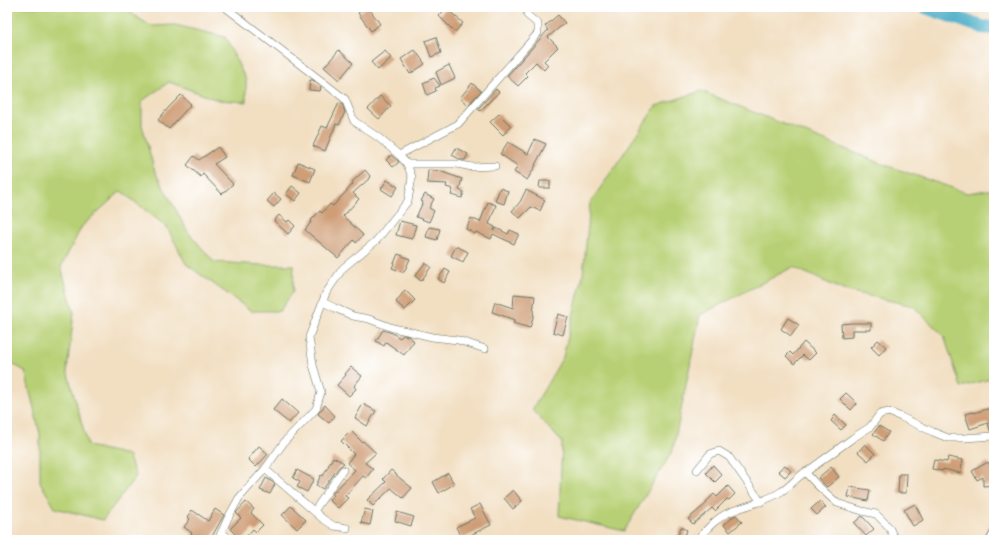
<svg xmlns="http://www.w3.org/2000/svg" width="1001" height="547" font-family="'IM FELL Great Primer',serif">
	<style>
		.green { fill: #b8d074; stroke: #6c8654 }
		.lines { fill: none; stroke-linecap: round; stroke-linejoin: round }
		.river { stroke: #46abc5; stroke-width: 14 }
		.building { fill: #cf9e77 }
		.lane-casing { stroke: #697666; stroke-width: 5 }
		.street-casing { stroke: #697666; stroke-width: 8 }
		.lane { stroke: #fff; stroke-width: 3.5 }
		.street { stroke: #fff; stroke-width: 7 }
	</style>
	<rect width="100%" height="100%" fill="#fff"/>
	<filter id="ink" filterUnits="userSpaceOnUse"><feTurbulence type="fractalNoise" baseFrequency=".025" numOctaves="2"/><feDisplacementMap in="SourceGraphic" scale="8" xChannelSelector="R" yChannelSelector="G"/><feConvolveMatrix kernelMatrix="1 2 1 2 8 2 1 2 1" color-interpolation-filters="sRGB"/></filter>
	<filter id="wash" filterUnits="userSpaceOnUse"><feTurbulence type="fractalNoise" baseFrequency=".012" numOctaves="4" result="noise"/><feDisplacementMap in="SourceGraphic" scale="16" xChannelSelector="R" yChannelSelector="G"/><feGaussianBlur stdDeviation="0.9" result="paint"/><feColorMatrix in="noise" values="0 0 0 0 0 0 0 0 0 0 0 0 0 0 0 0 0 1.4 0 .05"/><feComposite in="paint" operator="in"/></filter>
	<g filter="url(#wash)">
		<rect width="100%" height="100%" fill="#f2dfc2"/>
		<g class="green">
			<polygon points="7,7 129,7 132,14 151,26 175,25 225,37 246,80 246,102 218,100 169,82 142,101 142,125 155,172 188,232 214,262 262,265 294,265 293,291 280,311 251,311 186,264 167,227 121,191 82,226 61,267 74,313 67,370 88,446 128,455 136,476 103,520 55,508 40,482 40,434 25,371 7,361"/>
			<polygon points="701,91 885,165 967,193 994,189 994,378 961,387 944,336 913,306 843,290 793,267 700,315 673,450 624,531 559,516 562,442 532,410 563,357 583,275 590,203 656,106"/>
		</g>
		<g class="lines">
			<polyline class="river" points="925,7 982,27 994,28"/>
		</g>
		<g id="blocks">
			<g class="building">
				<polygon points="366,7 368,7 380,24 371,31 358,13"/>
				<polygon points="446,8 463,23 455,32 439,16"/>
				<polygon points="558,15 565,23 548,37 558,47 544,61 548,65 544,70 536,62 525,73 528,76 518,86 507,76 548,30 545,26"/>
				<polygon points="436,37 441,53 431,57 425,41"/>
				<polygon points="339,50 353,63 339,80 324,67"/>
				<polygon points="415,50 425,64 410,74 401,59"/>
				<polygon points="385,51 391,58 378,70 371,62"/>
				<polygon points="449,65 455,78 441,85 436,72"/>
				<polygon points="434,78 440,86 435,88 436,91 427,95 423,83"/>
				<polygon points="310,80 313,80 321,87 320,91 309,90"/>
				<polygon points="472,83 481,91 468,105 460,98"/>
				<polygon points="496,89 499,92 480,111 478,109"/>
				<polygon points="181,95 191,104 169,129 158,120 169,107"/>
				<polygon points="380,96 391,106 379,119 368,109"/>
				<polygon points="339,103 342,104 345,112 339,125 336,124 325,151 313,146 322,126 327,128"/>
				<polygon points="499,114 511,126 503,135 490,122"/>
				<polygon points="535,139 546,144 535,165 536,165 527,180 514,172 518,166 500,154 508,142 528,154"/>
				<polygon points="218,147 225,157 214,164 233,184 222,194 203,174 201,177 187,165 194,156 199,160"/>
				<polygon points="456,148 468,154 465,160 461,160 452,155"/>
				<polygon points="391,155 399,162 393,167 386,160"/>
				<polygon points="298,162 315,169 310,182 293,175"/>
				<polygon points="365,170 371,177 353,193 359,199 343,216 363,235 356,243 354,240 338,258 305,230 312,221 311,220 320,211 322,213 330,204 333,206 353,184 352,182"/>
				<polygon points="428,170 442,171 442,172 462,179 459,190 464,192 462,198 451,195 453,189 446,187 447,184 427,183"/>
				<polygon points="387,180 398,187 392,196 381,189"/>
				<polygon points="540,181 550,181 550,188 539,188"/>
				<polygon points="292,186 301,193 295,201 286,194"/>
				<polygon points="500,188 508,191 504,204 495,201"/>
				<polygon points="526,190 545,200 540,211 531,207 520,218 512,211 520,202"/>
				<polygon points="274,193 281,199 274,207 267,201"/>
				<polygon points="425,194 434,199 429,208 434,211 429,222 416,217 423,202 421,201"/>
				<polygon points="488,202 496,205 489,224 495,227 494,231 496,228 508,234 510,230 519,234 514,244 493,234 491,239 476,232 475,234 466,229 471,218 480,222"/>
				<polygon points="279,215 287,222 289,220 295,226 288,234 274,221"/>
				<polygon points="400,221 416,225 412,239 396,235"/>
				<polygon points="429,227 440,229 437,240 426,237"/>
				<polygon points="456,246 468,252 463,262 451,256"/>
				<polygon points="398,254 410,259 404,272 402,272 392,268"/>
				<polygon points="425,263 431,267 421,281 415,276"/>
				<polygon points="445,269 450,272 444,283 438,279"/>
				<polygon points="405,290 415,300 405,310 396,302"/>
				<polygon points="514,294 535,296 533,313 534,314 530,328 513,323 515,320 492,312 495,302 513,308"/>
				<polygon points="558,314 568,317 563,335 553,332"/>
				<polygon points="788,318 799,325 791,336 781,329"/>
				<polygon points="851,323 871,323 871,330 852,330 852,337 842,338 841,324"/>
				<polygon points="383,330 392,333 400,338 403,335 408,336 414,341 404,355 386,342 384,346 376,341"/>
				<polygon points="878,340 886,347 879,355 871,347"/>
				<polygon points="804,342 816,353 809,360 803,355 794,364 786,356 790,352 793,355"/>
				<polygon points="351,367 362,376 354,386 356,389 349,396 337,385 346,375 345,374"/>
				<polygon points="846,393 857,403 851,410 840,399"/>
				<polygon points="282,399 298,413 289,423 273,410"/>
				<polygon points="363,404 376,411 367,426 355,418"/>
				<polygon points="325,405 335,416 329,423 318,414"/>
				<polygon points="994,407 994,431 990,431 988,423 970,429 965,414 974,412 974,413"/>
				<polygon points="835,415 846,425 841,430 831,421"/>
				<polygon points="879,426 889,432 883,441 873,434"/>
				<polygon points="351,431 362,442 363,441 376,453 365,463 373,469 366,478 363,476 345,496 348,498 338,508 329,500 334,495 332,494 355,470 347,463 354,454 341,441"/>
				<polygon points="865,444 875,454 868,461 858,452"/>
				<polygon points="259,446 268,454 256,467 248,459"/>
				<polygon points="333,457 344,463 342,465 339,467 323,489 316,485 321,475 323,476"/>
				<polygon points="948,457 963,460 960,473 943,469 943,471 932,469 934,460 947,462"/>
				<polygon points="988,462 994,473 994,485 983,486 983,477 977,480 972,471"/>
				<polygon points="713,465 722,475 715,482 706,473"/>
				<polygon points="785,465 791,471 785,477 778,471"/>
				<polygon points="831,467 839,477 827,487 818,478"/>
				<polygon points="297,470 314,479 307,492 297,487 300,482 293,478"/>
				<polygon points="391,470 396,474 395,474 412,488 403,498 391,488 373,506 367,500 386,482 383,479"/>
				<polygon points="448,473 454,484 439,493 433,482"/>
				<polygon points="899,474 907,474 906,493 898,493"/>
				<polygon points="266,478 271,481 275,484 270,494 260,490"/>
				<polygon points="728,486 735,494 729,500 727,499 715,511 712,508 693,524 688,519 707,503 706,502 714,494 717,497"/>
				<polygon points="850,487 870,490 868,501 848,497"/>
				<polygon points="513,490 522,501 513,509 504,498"/>
				<polygon points="820,501 826,507 817,515 811,509"/>
				<polygon points="246,502 254,509 251,513 263,525 256,532 253,529 243,540 241,540 230,529 241,518 236,513"/>
				<polygon points="480,504 491,525 462,539 456,527 475,518 470,509"/>
				<polygon points="915,504 923,520 913,526 904,510"/>
				<polygon points="291,506 306,520 297,529 282,515"/>
				<polygon points="215,509 224,515 210,540 205,540 198,536 196,539 191,534 192,533 184,527 190,519 188,517 192,510 208,521"/>
				<polygon points="365,509 373,511 370,525 361,523"/>
				<polygon points="397,512 414,517 411,526 395,521"/>
				<polygon points="736,515 742,522 730,532 724,525 734,516"/>
				<polygon points="862,516 874,529 866,536 854,523"/>
				<polygon points="681,527 687,530 683,540 676,540"/>
			</g>
		</g>
	</g>
	<g filter="url(#ink)">
		<use href="#blocks" fill-opacity="0" stroke="#697666" stroke-width="1"/>
		<g class="lines">
			<defs>
				<polyline id="lane" points="988,540 994,529"/>
				<g id="street">
					<polyline points="399,155 458,124 538,33 538,24 527,15 527,10 528,7"/>
					<polyline points="407,164 457,164 472,167 495,166"/>
					<polyline points="323,302 335,308 353,316 369,319 393,328 407,331 432,337 458,340 485,349"/>
					<polyline points="265,469 323,519 334,526 347,528"/>
					<polyline points="697,470 710,454 719,451 729,457 761,502"/>
					<polyline points="805,472 816,484 837,503 862,511 876,514 889,527 895,540"/>
					<polyline points="314,511 343,470"/>
					<polyline points="222,532 230,540"/>
					<polyline points="218,540 228,518 239,498 265,469 285,441 316,409 321,392 313,365 309,337 326,293 343,268 376,241 408,201 412,177 407,164 399,155 379,138 354,121 345,99 225,7"/>
					<path d="M697,540C707,529 716,518 730,512C747,505 766,502 782,491C792,485 798,475 809,470L853,438L870,427L880,414L889,412L901,417L933,432L948,438H964L994,436"/>
				</g>
			</defs>
			<use href="#lane" class="lane-casing"/>
			<use href="#street" class="street-casing"/>
			<use href="#lane" class="lane"/>
			<use href="#street" class="street"/>
		</g>
	</g>
	<rect width="1001" height="547" fill="none" stroke="#fff" stroke-width="24"/>
</svg>
